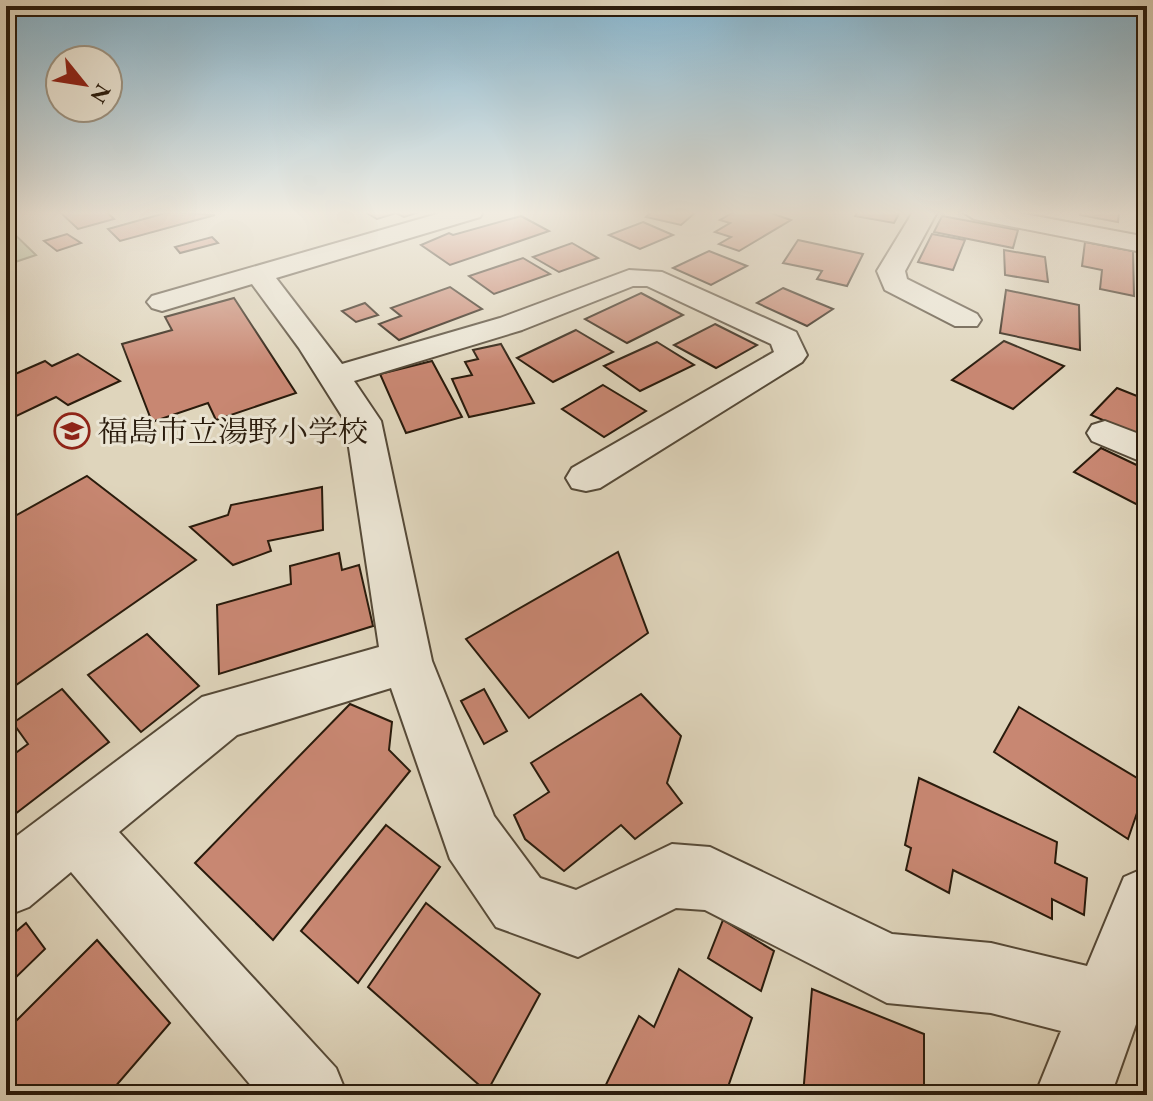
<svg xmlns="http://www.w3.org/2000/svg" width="1153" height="1101" font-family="'EB Garamond','Noto Serif JP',serif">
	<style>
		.green { fill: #acbe95; stroke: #6a6c50; stroke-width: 2 }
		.building { fill: #c88772; stroke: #291b0c; stroke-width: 2 }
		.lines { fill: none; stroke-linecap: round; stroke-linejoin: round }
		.minor-casing { stroke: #564a38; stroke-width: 4 }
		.minor { fill: #eae4d3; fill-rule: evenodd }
		.labels { text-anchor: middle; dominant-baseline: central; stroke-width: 6; stroke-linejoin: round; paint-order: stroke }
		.poi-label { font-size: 30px; fill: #291b0c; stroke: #eae4d3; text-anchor: start }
	</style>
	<rect width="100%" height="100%" fill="#dfd5bc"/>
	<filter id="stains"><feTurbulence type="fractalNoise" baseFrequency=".0025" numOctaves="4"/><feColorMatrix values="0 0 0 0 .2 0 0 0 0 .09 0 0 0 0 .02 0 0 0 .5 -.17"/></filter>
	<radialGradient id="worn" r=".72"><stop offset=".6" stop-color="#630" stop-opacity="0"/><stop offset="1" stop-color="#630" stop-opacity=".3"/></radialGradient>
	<polygon class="green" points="6,226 36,255 6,265"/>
	<g class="building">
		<polygon points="60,212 107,212 114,219 78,229"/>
		<polygon points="169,212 215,215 120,241 108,229"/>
		<polygon points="365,212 419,212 404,217 396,213 377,219"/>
		<polygon points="651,212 696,212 681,225 646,217"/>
		<polygon points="734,212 768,212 791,220 739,251 719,244 731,237 715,232 730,223 720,220"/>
		<polygon points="857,212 900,212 894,223 855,216"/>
		<polygon points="1080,212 1119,212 1118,222 1080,215"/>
		<polygon points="521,216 549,231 450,265 421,245 449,233 453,235"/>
		<polygon points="942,216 1018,230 1013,248 934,232"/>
		<polygon points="643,222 673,235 640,249 609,235"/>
		<polygon points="67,234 81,243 57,251 44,241"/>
		<polygon points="932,234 965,240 953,270 918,262"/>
		<polygon points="212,237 218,243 180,253 175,247"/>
		<polygon points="798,240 863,254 847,286 817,279 822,271 783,263"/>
		<polygon points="1085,242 1133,251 1134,296 1100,289 1102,270 1082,266"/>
		<polygon points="572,243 598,258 559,272 533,257"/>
		<polygon points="1004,250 1045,257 1048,282 1005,275"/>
		<polygon points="709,251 747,266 711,285 673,268"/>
		<polygon points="523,258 550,274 494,294 469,276"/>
		<polygon points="450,287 482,309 399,340 379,324 401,316 391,308"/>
		<polygon points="783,288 833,309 807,326 757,303"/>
		<polygon points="1006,290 1079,305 1080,350 1000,333"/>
		<polygon points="641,293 683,315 627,343 585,319"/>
		<polygon points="234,298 296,393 216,420 208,403 152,422 122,344 172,330 165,317"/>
		<polygon points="365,303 378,315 356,322 342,311"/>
		<polygon points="715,324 757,345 716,368 674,345"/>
		<polygon points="576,330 613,352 553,382 517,358"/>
		<polygon points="1004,341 1064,366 1013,409 952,380"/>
		<polygon points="657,342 694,365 640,391 604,366"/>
		<polygon points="501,344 534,403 469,417 452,379 472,375 465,362 478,359 473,350"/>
		<polygon points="78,354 120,381 68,405 56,397 6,421 6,378 45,361 52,366"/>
		<polygon points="432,361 462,417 406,433 380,374"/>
		<polygon points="603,385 646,411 604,437 562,409"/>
		<polygon points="1117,388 1147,400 1147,439 1091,415"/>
		<polygon points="1101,448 1147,470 1147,493 1136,504 1074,472"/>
		<polygon points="87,476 196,560 6,692 6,521"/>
		<polygon points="322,487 323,530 268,541 271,551 233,565 190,527 228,515 231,505"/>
		<polygon points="618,552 648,633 529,718 466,639"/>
		<polygon points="339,553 342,570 359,565 373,626 219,674 217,605 291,584 290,566"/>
		<polygon points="147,634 199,686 141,732 88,675"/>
		<polygon points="62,689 109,742 6,821 6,760 28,744 13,723"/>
		<polygon points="484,689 507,731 484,744 461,701"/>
		<polygon points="641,694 681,736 667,783 682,803 635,839 621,825 564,871 525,839 514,815 549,792 531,763"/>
		<polygon points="350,704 392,722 389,750 410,771 273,940 195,863"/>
		<polygon points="1019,707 1147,784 1128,839 994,752"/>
		<polygon points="919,778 1057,842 1055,863 1087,878 1084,915 1052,899 1052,919 953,870 949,893 906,870 911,848 905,845"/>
		<polygon points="386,825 440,867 358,983 301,931"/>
		<polygon points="426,903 540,994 487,1092 368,987"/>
		<polygon points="723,920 774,951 761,991 708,958"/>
		<polygon points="26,923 45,949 6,987 6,940"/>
		<polygon points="97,940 170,1023 108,1095 6,1095 6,1031"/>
		<polygon points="679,969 752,1018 728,1087 739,1095 601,1095 639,1016 654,1027"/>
		<polygon points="812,989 924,1034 924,1095 803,1095"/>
	</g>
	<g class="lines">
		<defs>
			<g id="minor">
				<polygon points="444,212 483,212 480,217 276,278 342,364 500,318 629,270 662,272 796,332 807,355 802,362 600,488 586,491 572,488 566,478 572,468 774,352 771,344 647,286 633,286 522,330 354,381 381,421 432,661 494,816 540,878 576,890 672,844 710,847 892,934 991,943 1087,966 1124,877 1147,867 1147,993 1111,1095 1035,1095 1061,1031 991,1013 887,1003 705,910 676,908 578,957 496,927 450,859 391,688 237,735 119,832 336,1068 347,1095 259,1095 71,872 29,907 6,916 6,844 202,697 379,647 345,421 299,348 252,284 162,311 152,308 147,302 152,296"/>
				<polygon points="913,212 937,212 905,271 907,279 977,314 981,320 977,326 955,326 885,290 877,271"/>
				<polygon points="963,212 1014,212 1147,237 1147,253 974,219"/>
				<polygon points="1105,421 1147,437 1147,464 1092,441 1087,433 1092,425"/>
			</g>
		</defs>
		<use href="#minor" class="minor-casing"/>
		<use href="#minor" class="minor"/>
	</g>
	<linearGradient id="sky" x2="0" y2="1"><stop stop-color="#86b6d0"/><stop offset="0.58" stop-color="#f1ece1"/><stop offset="1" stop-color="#f1ece1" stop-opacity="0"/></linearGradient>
	<rect width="1153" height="367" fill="url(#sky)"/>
	<defs>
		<symbol id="school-ring" viewBox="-11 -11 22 22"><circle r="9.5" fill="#eae4d3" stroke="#8f2418" stroke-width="1.5"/><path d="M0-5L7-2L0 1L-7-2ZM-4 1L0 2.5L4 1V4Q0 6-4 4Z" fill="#8f2418"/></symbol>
	</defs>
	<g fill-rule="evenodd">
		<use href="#school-ring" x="52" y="411" width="40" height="40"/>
	</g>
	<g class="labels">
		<g class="poi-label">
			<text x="98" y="431">福島市立湯野小学校</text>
		</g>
	</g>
	<rect width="1153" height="1101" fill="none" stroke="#dfd5bc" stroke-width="32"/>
	<rect x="8" y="8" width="1137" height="1085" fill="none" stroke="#291b0c" stroke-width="4"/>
	<rect x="16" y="16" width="1121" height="1069" fill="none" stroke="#291b0c" stroke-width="2"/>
	<g transform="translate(84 84) rotate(120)"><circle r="38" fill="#eae4d3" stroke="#9d9483" stroke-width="2"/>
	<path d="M0-6L14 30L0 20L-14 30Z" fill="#8f2418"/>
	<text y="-12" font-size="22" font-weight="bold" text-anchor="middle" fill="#291b0c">N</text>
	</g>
	<rect width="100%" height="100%" filter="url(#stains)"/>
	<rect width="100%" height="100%" fill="url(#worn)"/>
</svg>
